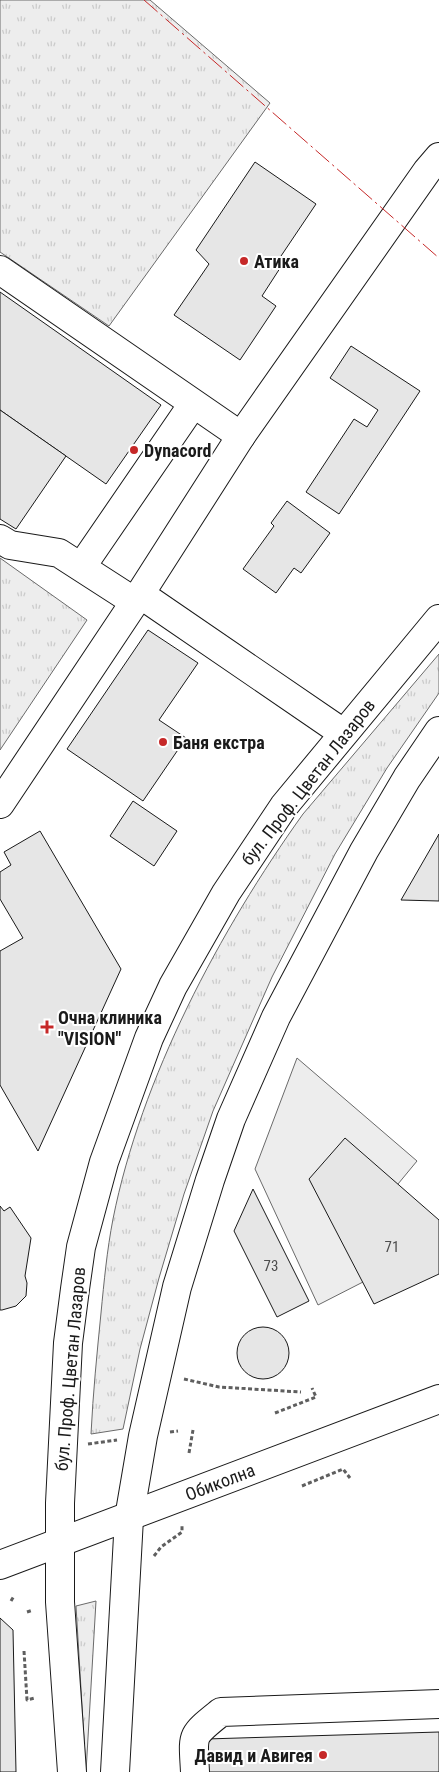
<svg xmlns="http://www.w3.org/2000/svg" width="439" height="1772" font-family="'Roboto Condensed',sans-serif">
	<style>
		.grass { fill: url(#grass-tufts); stroke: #6a6a6a }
		.built { fill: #ededed; stroke: #6a6a6a }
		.building { fill: #e6e6e6; stroke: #1a1a1a }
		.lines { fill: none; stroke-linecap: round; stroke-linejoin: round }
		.minor-casing { stroke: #1a1a1a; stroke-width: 30 }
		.major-casing { stroke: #1a1a1a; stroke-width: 30 }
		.path { stroke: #5f5f5f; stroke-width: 3; stroke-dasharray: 4 2.5; stroke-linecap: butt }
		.minor { stroke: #fff; stroke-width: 28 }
		.major { stroke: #fff; stroke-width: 28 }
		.power { stroke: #c62828; stroke-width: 1; stroke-dasharray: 18 4 2.5 4; stroke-linecap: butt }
		.poi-dot { fill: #c62828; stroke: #fff; stroke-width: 2 }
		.labels { text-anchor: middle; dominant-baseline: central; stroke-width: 4; stroke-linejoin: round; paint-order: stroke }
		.number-label { font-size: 15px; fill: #4d4d4d }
		.poi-label { font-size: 18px; font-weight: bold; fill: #1a1a1a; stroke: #fff; text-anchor: start }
		.street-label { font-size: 18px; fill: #1a1a1a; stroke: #fff }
	</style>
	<defs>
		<pattern id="grass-tufts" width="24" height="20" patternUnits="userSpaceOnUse" patternTransform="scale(1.25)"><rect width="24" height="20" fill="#ededed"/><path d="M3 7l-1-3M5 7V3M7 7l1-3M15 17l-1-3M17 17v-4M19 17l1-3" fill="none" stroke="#cbcbcb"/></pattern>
	</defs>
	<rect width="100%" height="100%" fill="#fff"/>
	<g class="grass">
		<polygon points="0,0 150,0 270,103 109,326 0,252"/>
		<polygon points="0,558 87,620 0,750"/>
		<path d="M439,654V693L387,768L335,854L272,977L213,1111L184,1194L159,1278L140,1349L123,1429L91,1434C93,1393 97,1353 101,1313C104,1282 107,1250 113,1219C141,1078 220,930 303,814Z"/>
		<polygon points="96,1601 86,1772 76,1606"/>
	</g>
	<polygon class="built" points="297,1058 417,1161 398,1184 363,1282 318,1305 255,1169"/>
	<g class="building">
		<polygon points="255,162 316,204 279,259 284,262 262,296 276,306 240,360 174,315 209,264 196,250"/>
		<polygon points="0,292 161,405 106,484 0,410"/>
		<polygon points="351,346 420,391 339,514 306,492 354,419 367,427 378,410 330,378"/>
		<polygon points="0,410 66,456 16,529 0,519"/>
		<polygon points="287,501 330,533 301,573 294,568 276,593 243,569 274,526 271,523"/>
		<polygon points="148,630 198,663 159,720 186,738 143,801 67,749"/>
		<polygon points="133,801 177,831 154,866 110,836"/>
		<polygon points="40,831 121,969 38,1151 0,1085 0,951 23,938 0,899 0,872 11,865 4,852"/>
		<polygon points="439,834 439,901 401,900"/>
		<polygon points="345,1138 439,1220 439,1274 374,1304 309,1179"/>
		<polygon points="253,1189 309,1301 277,1317 234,1231"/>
		<polygon points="0,1206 4,1211 10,1207 31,1238 25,1276 27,1283 26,1296 16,1306 2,1310 0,1310"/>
		<circle cx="263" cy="1353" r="26"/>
		<polygon points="0,1618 13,1630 16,1772 0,1772"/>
		<polygon points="439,1732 439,1772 206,1772 206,1739"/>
	</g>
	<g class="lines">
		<defs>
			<g id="minor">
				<polyline points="0,270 241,436"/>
				<polyline points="0,539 10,545 59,553 135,602"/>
				<polyline points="82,566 193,404"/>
				<polyline points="343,733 140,594 241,436 427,171 439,157"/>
				<polyline points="0,804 140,594"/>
				<polyline points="0,1565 439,1399"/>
				<path d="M195,1772C193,1733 190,1737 221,1712L439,1704"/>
			</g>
			<g id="major">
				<polyline points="72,1772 60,1602 60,1503 68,1343 75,1289 81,1247 104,1162 149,1038 173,986 226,893 284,806 439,619"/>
				<polyline points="115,1772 129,1518 143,1436 177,1287 210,1180 231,1119 276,1017 364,851 407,778 439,731"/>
			</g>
		</defs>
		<use href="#minor" class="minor-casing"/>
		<use href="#major" class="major-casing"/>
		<g class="path">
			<polyline points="184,1379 219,1387 301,1392"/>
			<polyline points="275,1413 316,1397 312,1388"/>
			<polyline points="170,1432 178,1431"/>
			<polyline points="88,1444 117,1440"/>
			<polyline points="189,1453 193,1430"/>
			<polyline points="302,1486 343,1469 350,1478"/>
			<polyline points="154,1556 161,1547 182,1532 182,1525"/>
			<polyline points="11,1601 14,1596"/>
			<polyline points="27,1612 33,1610"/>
			<polyline points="24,1651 27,1700 35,1698"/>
		</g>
		<use href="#minor" class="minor"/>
		<use href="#major" class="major"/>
		<polyline class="power" points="144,0 439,258"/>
	</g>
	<g class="poi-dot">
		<circle cx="244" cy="261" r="5"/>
		<circle cx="134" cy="450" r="5"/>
		<circle cx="163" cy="742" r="5"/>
		<path d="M44.5 1019.5h5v5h5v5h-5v5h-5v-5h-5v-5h5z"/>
		<circle cx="323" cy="1755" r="5"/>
	</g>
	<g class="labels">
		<g class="number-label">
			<text x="392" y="1247">71</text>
			<text x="271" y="1266">73</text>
		</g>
		<g class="poi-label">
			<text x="254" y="261">Атика</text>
			<text x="144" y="450">Dynacord</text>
			<text x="173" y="742">Баня екстра</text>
			<text x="58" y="1017">Очна клиника<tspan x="58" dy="21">"VISION"</tspan></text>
			<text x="313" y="1755" text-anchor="end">Давид и Авигея</text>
		</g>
		<g class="street-label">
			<text transform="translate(308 782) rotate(-52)">бул. Проф. Цветан Лазаров</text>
			<text transform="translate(70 1369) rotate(-85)">бул. Проф. Цветан Лазаров</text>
			<text transform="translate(220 1482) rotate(-21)">Обиколна</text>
		</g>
	</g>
</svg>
